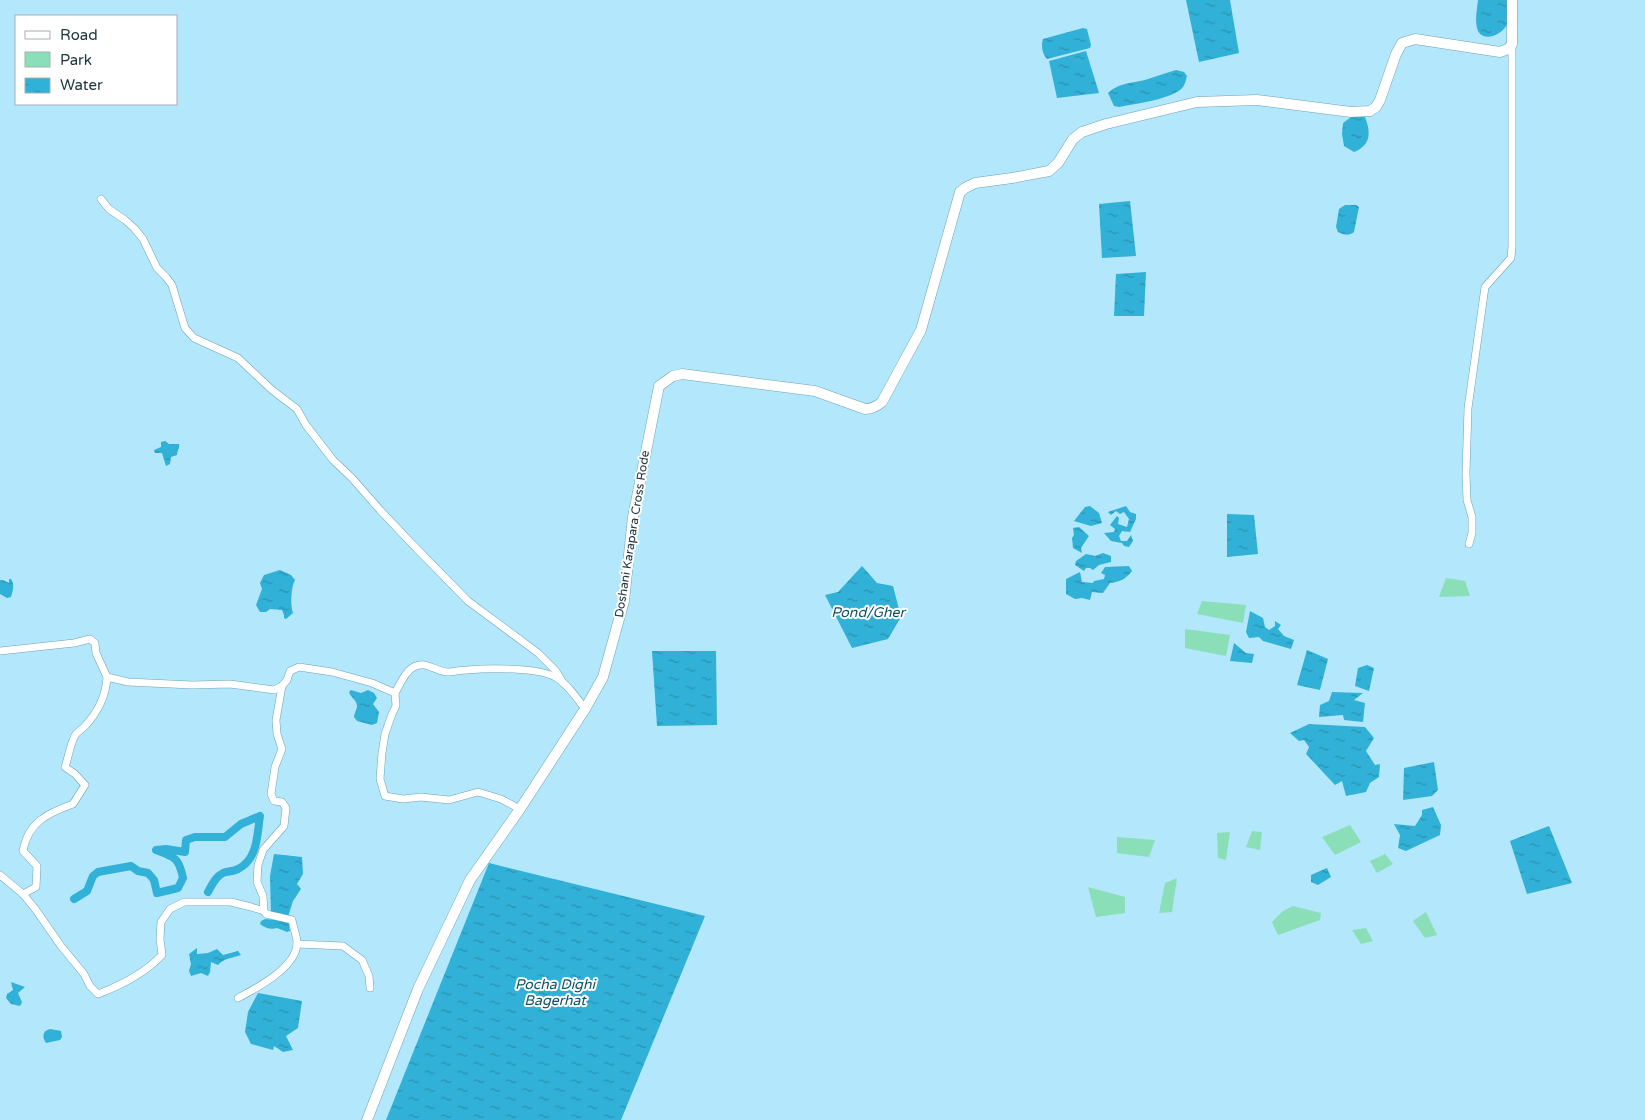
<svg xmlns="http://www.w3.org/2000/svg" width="1645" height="1120" font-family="'Varela Round',sans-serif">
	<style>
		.park { fill: #8adfb8 }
		.water { fill: url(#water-ripples) }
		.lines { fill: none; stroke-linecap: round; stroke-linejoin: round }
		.canal { stroke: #31b1d7; stroke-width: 8 }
		.street-casing { stroke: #6ea2b5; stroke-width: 8 }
		.secondary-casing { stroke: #6ea2b5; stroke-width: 11 }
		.street { stroke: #fff; stroke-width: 7 }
		.secondary { stroke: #fff; stroke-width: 10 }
		.labels { text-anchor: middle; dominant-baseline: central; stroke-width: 4; stroke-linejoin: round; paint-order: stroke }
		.street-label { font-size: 12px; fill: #20363e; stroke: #fff }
		.water-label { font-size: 14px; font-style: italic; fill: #0a5165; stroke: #fff }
	</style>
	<defs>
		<pattern id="water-ripples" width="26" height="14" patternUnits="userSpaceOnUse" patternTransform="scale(1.25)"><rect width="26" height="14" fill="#31b1d7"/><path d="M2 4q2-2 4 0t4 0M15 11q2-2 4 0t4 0" fill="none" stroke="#2991b0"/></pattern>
	</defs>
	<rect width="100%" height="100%" fill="#b2e7fc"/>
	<g class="park">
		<polygon points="1446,578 1465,581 1470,596 1439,597"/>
		<polygon points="1202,601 1246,605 1243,623 1197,614"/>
		<polygon points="1185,629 1230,635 1226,656 1185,648"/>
		<polygon points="1350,825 1361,842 1335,855 1322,837"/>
		<polygon points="1252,831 1262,832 1260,850 1246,847"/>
		<polygon points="1230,832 1226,860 1218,858 1217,833"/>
		<polygon points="1117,837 1155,840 1149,857 1117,853"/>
		<polygon points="1385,854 1393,864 1377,873 1370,861"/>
		<polygon points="1177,878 1172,912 1159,913 1165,883"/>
		<polygon points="1088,887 1125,897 1125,913 1096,917"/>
		<polygon points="1293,906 1321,913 1320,920 1278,935 1272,922 1283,911"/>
		<polygon points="1426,912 1437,935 1425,938 1413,921"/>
		<polygon points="1366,928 1373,941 1361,944 1352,930"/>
	</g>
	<g class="water">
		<polygon points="1186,0 1230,0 1239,53 1199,62"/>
		<path d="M1478,0H1508C1508,8 1510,17 1507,24C1503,35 1481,44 1477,28C1475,19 1477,9 1478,0Z"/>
		<path d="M1083,28L1087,29L1091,45L1090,48L1047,59C1042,54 1041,45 1043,39Z"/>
		<polygon points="1086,51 1099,93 1057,98 1049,61"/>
		<path d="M1176,70L1184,72L1187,76C1186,80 1185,84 1183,87C1174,99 1134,104 1119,107L1114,106L1108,93C1118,83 1132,83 1145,80C1155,77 1165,73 1176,70Z"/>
		<path d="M1357,116L1365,117C1371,133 1371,145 1354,152L1344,146L1342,134L1343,123L1351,117Z"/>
		<polygon points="1130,201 1136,256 1102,258 1099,204"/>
		<path d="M1345,205H1356L1359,207L1354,232C1349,236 1344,235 1338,232L1336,227L1339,209Z"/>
		<polygon points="1146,272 1144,316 1114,316 1116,274"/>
		<path d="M165,441L169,444H179C180,448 177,451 177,455L171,457L170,464L166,466L162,453H155L154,450L161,447V442Z"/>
		<polygon points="1090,506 1099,513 1102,523 1091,526 1074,521 1085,507"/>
		<polygon points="1126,506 1130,512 1136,514 1136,519 1130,532 1122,531 1119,536 1121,541 1127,541 1131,535 1133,541 1129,547 1124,546 1122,543 1111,541 1104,533 1114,532 1115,529 1110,525 1117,516 1119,518 1118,524 1127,527 1129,519 1124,512 1120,514 1116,511 1111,515 1108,512"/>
		<polygon points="1227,514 1254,515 1258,554 1227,557"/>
		<polygon points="1079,527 1089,536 1081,548 1082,553 1073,548 1072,538 1074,535 1073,528"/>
		<polygon points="1103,553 1111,556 1111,562 1099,565 1093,570 1090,568 1086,568 1084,571 1075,565 1076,561 1086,554 1095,556"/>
		<polygon points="862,566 877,583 893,586 901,617 888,639 852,648 825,595 838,592"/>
		<path d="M1129,566L1132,571C1126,579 1120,582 1110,583L1103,593L1092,592L1090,600L1082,598L1075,599L1066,594V579L1080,572L1082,582L1093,583L1094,581L1104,579L1105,575L1101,573L1105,567Z"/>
		<path d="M280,570L291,575L295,580C291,587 290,605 293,613L286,619L284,618V615L282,610L270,609L266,612H260L256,605L262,589L260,583L264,575Z"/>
		<path d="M9,579H11C15,585 13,590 11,597L7,598L0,594V580H3L9,583Z"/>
		<polygon points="1250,611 1263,618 1265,627 1269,630 1275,626 1275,621 1281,625 1278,629 1284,636 1294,640 1291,649 1263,641 1259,637 1249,638 1246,632"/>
		<polygon points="1234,643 1246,653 1254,654 1252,663 1230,661"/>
		<polygon points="1307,650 1328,659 1320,690 1297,685"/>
		<polygon points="652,651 716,651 717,725 657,726"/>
		<polygon points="1367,665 1374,668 1369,691 1355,686 1358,668"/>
		<path d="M351,690L361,693L368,690L374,693L377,698L373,704L379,712L377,723L372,725L357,721L354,717C354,714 357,709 357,706C357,700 350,697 349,692Z"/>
		<polygon points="1332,692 1363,693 1354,700 1365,703 1363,722 1344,720 1343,715 1319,717 1320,705 1329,701"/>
		<polygon points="1309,724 1365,727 1374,738 1366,751 1375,765 1380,764 1379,777 1370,783 1366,792 1346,796 1342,781 1335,785 1306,754 1309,747 1304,740 1299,741 1290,733"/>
		<polygon points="1434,762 1438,790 1432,796 1403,800 1404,768"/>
		<polygon points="1433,807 1441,825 1440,835 1406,851 1398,848 1400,835 1394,824 1415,826 1422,815 1422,810"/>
		<polygon points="1549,826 1572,883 1527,894 1510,841"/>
		<polygon points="274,854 302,857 303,874 297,884 301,889 293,901 288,917 271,915 270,876"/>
		<polygon points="489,863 705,916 621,1120 386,1120"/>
		<polygon points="1327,868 1331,877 1318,885 1311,882 1311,875"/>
		<path d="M265,919L287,921L289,923L290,932L289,931L287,932L277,928C271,930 265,928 260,924L261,921Z"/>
		<path d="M197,948V954L208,953L217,949L223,955L238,951L241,955C233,958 224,958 218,965L211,962L210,972L208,976L201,973L191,976L189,971L191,964L189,954Z"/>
		<polygon points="11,982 25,987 18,993 22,1002 20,1006 11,1004 6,998 7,994 13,990"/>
		<polygon points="258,993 302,1001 298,1028 286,1036 293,1050 283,1052 274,1046 273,1050 251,1044 245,1032 248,1012"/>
		<path d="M50,1029L61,1031L62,1037L60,1040L46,1043C42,1037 42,1031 50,1029Z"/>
	</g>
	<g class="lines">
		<path class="canal" d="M74,899L87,891L93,876L98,872L131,866L138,871L148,873L154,880L157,893L178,888L183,878C179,858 175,857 156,850L166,849L185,852L186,840L195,837H225L241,824L260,816C257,835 258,859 238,869C233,872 227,871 223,873C215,877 212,885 208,892"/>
		<defs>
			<g id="street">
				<polyline points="101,199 109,209 125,220 134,228 143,239 157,268 166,277 172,285 185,328 194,338 238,358 272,390 297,409 306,425 333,460 352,478 380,510 416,548 468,601 538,653 556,671 563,683"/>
				<polyline points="1469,544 1472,533 1472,517 1467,500 1466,473 1468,408 1485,287 1511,258 1512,246 1512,44"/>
				<polyline points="0,651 74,643 90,639 95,643 96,653 107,677 128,682 192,685 230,684 274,690 282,686 287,680 290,671 299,667 332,672 372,683 395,693 396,706 392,714 385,734 382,753 380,779 385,796 403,799 421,797 449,800 478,792 501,799 520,809"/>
				<path d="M395,693C400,685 404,673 412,668C426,659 435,672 448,672C454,672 460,670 467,670C487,668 540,667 557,678C568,685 577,698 585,709"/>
				<path d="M0,875L23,894L36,910L61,946L84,974L90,986L98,994C122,985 145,973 162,955L160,939L161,922L170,909L184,902H231L251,907L264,911"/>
				<path d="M23,894L36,887L37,866L23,851C28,822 48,813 73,804L85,785L75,774L65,767C68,759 71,740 76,734C79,731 82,729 85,726C98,712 106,696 107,677"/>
				<polyline points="297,944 343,946 362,960 369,976 370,988"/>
				<path d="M238,998C257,988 297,967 297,943C297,936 293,927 292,920L266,914L264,911L263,896L257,882L258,865L263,850L284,826L286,808L282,802L274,801L271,794L275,767L282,749L277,734L276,720L282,686"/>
			</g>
			<path id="secondary" d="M367,1120L418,989L470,880L520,809L585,709L603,677L624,601L633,517L659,386L673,376L682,374L815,391L865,409C872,409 876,407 882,402L921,330L960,192L965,188L975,183L1012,178L1049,171L1058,163L1073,139L1082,132L1106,124L1197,102L1257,100L1351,112L1370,111L1376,107L1380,100L1396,54L1402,43L1415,39L1500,52L1508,49L1512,44V0"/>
		</defs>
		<use href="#street" class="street-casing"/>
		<use href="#secondary" class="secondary-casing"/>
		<use href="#street" class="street"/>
		<use href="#secondary" class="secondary"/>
	</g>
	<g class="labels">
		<g class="street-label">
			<text transform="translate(632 534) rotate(-81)">Doshani Karapara Cross Rode</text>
		</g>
		<g class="water-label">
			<text x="868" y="612">Pond/Gher</text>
			<text x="555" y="984">Pocha Dighi<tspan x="555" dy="16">Bagerhat</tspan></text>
		</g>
	</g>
	<rect x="15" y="15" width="162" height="90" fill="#ffffff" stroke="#a6afb2"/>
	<rect x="25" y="31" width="25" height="8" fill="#ffffff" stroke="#a6afb2"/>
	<text x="60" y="40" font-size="15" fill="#20363e">Road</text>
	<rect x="25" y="52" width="25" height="15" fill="#8adfb8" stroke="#a6afb2"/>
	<text x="60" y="65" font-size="15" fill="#20363e">Park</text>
	<rect x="25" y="78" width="25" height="15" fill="url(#water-ripples)" stroke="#a6afb2"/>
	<text x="60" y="90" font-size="15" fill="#20363e">Water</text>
</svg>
